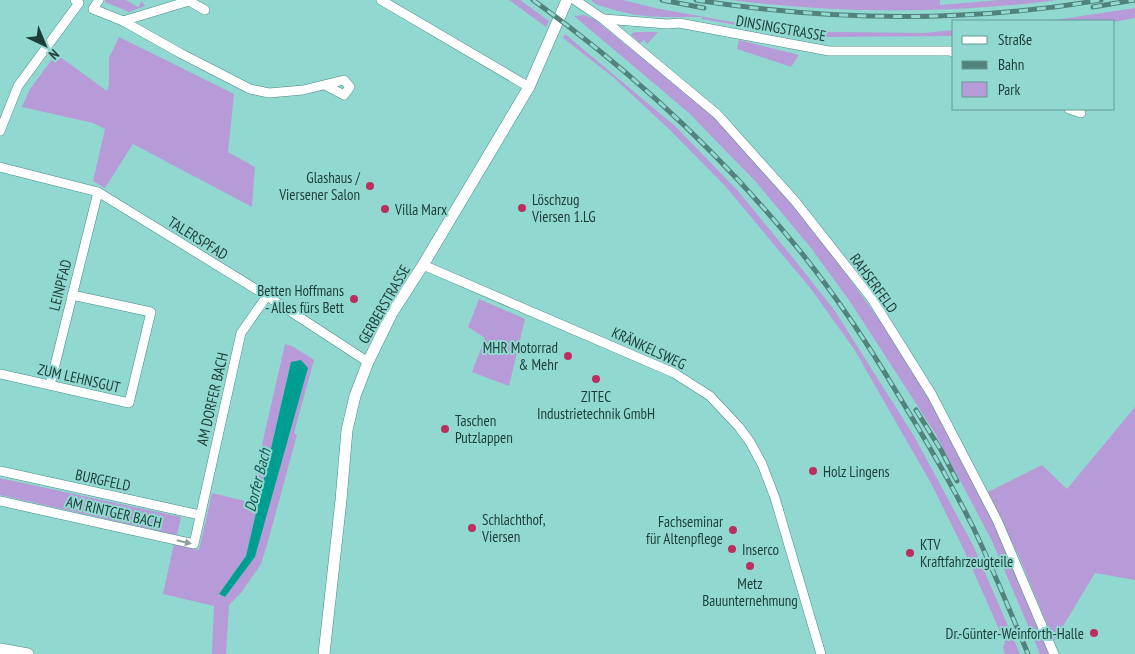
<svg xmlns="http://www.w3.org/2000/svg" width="1135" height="654" font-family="'PT Sans Narrow',sans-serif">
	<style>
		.green { fill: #b79ad8; fill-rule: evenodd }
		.water { fill: #009e92 }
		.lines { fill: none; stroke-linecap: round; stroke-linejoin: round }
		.minor-casing { stroke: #448c84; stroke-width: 10 }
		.tertiary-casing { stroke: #448c84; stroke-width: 12 }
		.minor { stroke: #fff; stroke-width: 9 }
		.tertiary { stroke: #fff; stroke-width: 11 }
		.rail-casing { stroke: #51827c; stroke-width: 5 }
		.rail { stroke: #91d9d0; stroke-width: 3; stroke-dasharray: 9; stroke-linecap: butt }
		.oneway { fill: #8e9e9c }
		.poi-dot { fill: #bc2e5e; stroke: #91d9d0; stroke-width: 2 }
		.labels { text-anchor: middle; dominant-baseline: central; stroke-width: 4; stroke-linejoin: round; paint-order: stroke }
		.street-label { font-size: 15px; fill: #1e3c38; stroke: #91d9d0 }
		.poi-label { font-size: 15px; fill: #1e3c38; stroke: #91d9d0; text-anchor: start }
		.water-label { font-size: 16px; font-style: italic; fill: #115851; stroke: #91d9d0 }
	</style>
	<rect width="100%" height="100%" fill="#91d9d0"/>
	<g class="green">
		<polygon points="105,0 126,0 138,7 142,1 145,6 129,12 105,2"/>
		<polygon points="509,0 520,0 549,21 546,27"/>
		<path d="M591,0H623L655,8L771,29L833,32L924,33L954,30V36L828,37L771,31L702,19V17C668,17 641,19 608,8C602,6 595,5 591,0Z"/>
		<path d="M731,0H940V5L999,0H1058C949,14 840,14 731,0Z"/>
		<polygon points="1135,8 1135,18 1114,22 1048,21"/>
		<polygon points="584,15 594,19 713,115 791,203 839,264 898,346 945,426 1004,543 1051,654 1040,654 992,541 935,433 851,303 811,248 756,182 689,113 574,16"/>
		<polygon points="634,32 658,32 647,44 644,40 640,43 631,35"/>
		<polygon points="565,34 675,126 738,191 794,259 835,311 914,436 974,547 1020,654 1005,654 1003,648 1005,643 964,550 932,485 854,349 811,289 726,187 670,130 613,77 563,38"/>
		<polygon points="119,37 234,94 228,152 255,167 252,207 133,144 105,188 93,181 105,129 93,123 22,107 30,89 56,54 107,91 109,85 109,58"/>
		<polygon points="739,40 799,55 791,67 737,49"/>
		<polygon points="479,299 525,319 509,386 472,372 485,338 468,327"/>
		<path d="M285,344L292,346L314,360L294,433L297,435L267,545L261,564L241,593L229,605L226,654H212L214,606L163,594L174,544L199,550L212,493L249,502ZM291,362L308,368L255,557L225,597L219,594L246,556Z"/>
		<polygon points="1135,407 1135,580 1095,573 1054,641 1019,557 988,492 1042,465 1067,489"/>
		<polygon points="0,478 181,517 177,535 0,495"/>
	</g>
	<polygon class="water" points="301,360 308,368 255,557 225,597 219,594 246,556 291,362"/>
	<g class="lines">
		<defs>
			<g id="minor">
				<polyline points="99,0 93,9 123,21 180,53 250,89 269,93 303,90 344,80 350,87 344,95 325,85"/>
				<polyline points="381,0 529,87"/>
				<polyline points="575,0 603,19 717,114 795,201 872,299 932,395 997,520 1054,654"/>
				<polyline points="604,19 667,24 679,23 829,51 951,51 954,53"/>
				<polyline points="123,21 189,1 205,10"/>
				<polyline points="1069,109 1081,113"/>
				<polyline points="0,131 18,86 79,3 75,0"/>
				<polyline points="0,167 98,192 267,296 368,362"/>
				<polyline points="423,265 674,373 710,396 739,427 750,442 762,464 775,498 821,654"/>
				<polyline points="0,374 129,403 151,312 72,295"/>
				<polyline points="50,385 98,192"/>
				<polyline points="0,471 200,515"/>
				<polyline points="0,501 194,544 241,333 267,296"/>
			</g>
			<g id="tertiary">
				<polyline points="0,649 28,654"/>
				<polyline points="324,654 341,500 347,430 355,396 368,362 392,313 423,265 529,87 567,0"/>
			</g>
		</defs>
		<use href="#minor" class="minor-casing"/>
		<use href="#tertiary" class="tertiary-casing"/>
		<use href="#minor" class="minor"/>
		<use href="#tertiary" class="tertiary"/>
		<defs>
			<g id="rail">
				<path d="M533,0C633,72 723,156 800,251C836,296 868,344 897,393C924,437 950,481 973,527C993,569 1010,611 1028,654"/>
				<polyline points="662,0 704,8"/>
				<path d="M696,0C830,21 967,23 1101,0"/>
				<polyline points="1093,7 1134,0"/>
				<polyline points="916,410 941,450 957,481"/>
			</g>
		</defs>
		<use href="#rail" class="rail-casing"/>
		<use href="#rail" class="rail"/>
	</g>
	<defs><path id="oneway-solid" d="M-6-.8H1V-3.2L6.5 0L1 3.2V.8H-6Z" transform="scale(1.25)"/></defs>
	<use class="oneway" href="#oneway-solid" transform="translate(184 542) rotate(13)"/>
	<g class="poi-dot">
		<circle cx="370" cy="186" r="5"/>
		<circle cx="522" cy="208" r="5"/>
		<circle cx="385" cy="209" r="5"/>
		<circle cx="354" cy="299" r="5"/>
		<circle cx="568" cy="356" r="5"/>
		<circle cx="596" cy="379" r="5"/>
		<circle cx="445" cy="429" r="5"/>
		<circle cx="813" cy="471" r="5"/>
		<circle cx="472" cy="528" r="5"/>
		<circle cx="733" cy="530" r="5"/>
		<circle cx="732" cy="549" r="5"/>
		<circle cx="910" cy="553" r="5"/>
		<circle cx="750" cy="566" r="5"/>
		<circle cx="1094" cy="633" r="5"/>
	</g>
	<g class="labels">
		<g class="street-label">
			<text transform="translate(781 28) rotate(10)">DINSINGSTRASSE</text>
			<text transform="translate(198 238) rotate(32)">TALERSPFAD</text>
			<text transform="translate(874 283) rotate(54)">RAHSERFELD</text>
			<text transform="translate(60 285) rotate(-76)">LEINPFAD</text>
			<text transform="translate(384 304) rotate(-60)">GERBERSTRASSE</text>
			<text transform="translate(649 348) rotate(25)">KRÄNKELSWEG</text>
			<text transform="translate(79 378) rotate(13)">ZUM LEHNSGUT</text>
			<text transform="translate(212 399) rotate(-77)">AM DORFER BACH</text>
			<text transform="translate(103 480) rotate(12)">BURGFELD</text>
			<text transform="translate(114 512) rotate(13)">AM RINTGER BACH</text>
		</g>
		<g class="poi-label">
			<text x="360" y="177" text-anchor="end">Glashaus /<tspan x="360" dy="17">Viersener Salon</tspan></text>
			<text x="532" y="199">Löschzug<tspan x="532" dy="17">Viersen 1.LG</tspan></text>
			<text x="395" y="209">Villa Marx</text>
			<text x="344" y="290" text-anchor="end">Betten Hoffmans<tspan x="344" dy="17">- Alles fürs Bett</tspan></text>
			<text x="558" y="347" text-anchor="end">MHR Motorrad<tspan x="558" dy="17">&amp; Mehr</tspan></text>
			<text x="596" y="396" text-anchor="middle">ZITEC<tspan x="596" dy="17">Industrietechnik GmbH</tspan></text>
			<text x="455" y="420">Taschen<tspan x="455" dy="17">Putzlappen</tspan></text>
			<text x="823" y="471">Holz Lingens</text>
			<text x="482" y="519">Schlachthof,<tspan x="482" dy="17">Viersen</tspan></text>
			<text x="723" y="521" text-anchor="end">Fachseminar<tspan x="723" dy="17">für Altenpflege</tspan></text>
			<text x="920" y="544">KTV<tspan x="920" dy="17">Kraftfahrzeugteile</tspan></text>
			<text x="742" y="549">Inserco</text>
			<text x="750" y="583" text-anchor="middle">Metz<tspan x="750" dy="17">Bauunternehmung</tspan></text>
			<text x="1084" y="633" text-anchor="end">Dr.-Günter-Weinforth-Halle</text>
		</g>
		<g class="water-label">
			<text transform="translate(257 480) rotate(-76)">Dorfer Bach</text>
		</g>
	</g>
	<rect x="952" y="20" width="162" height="90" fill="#91d9d0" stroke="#639a93"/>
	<rect x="962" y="36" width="25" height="8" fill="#ffffff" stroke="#639a93"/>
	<text x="998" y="45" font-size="15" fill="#1e3c38">Straße</text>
	<rect x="962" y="61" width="25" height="8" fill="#51827c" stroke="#639a93"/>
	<text x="998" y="70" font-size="15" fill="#1e3c38">Bahn</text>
	<rect x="962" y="82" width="25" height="15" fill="#b79ad8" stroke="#639a93"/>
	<text x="998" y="95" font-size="15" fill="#1e3c38">Park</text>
	<g transform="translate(45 45) rotate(136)" stroke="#91d9d0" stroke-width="4" paint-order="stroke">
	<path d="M0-4L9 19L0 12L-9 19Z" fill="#1e3c38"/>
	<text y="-8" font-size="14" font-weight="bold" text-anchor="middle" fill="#1e3c38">N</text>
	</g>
</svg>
